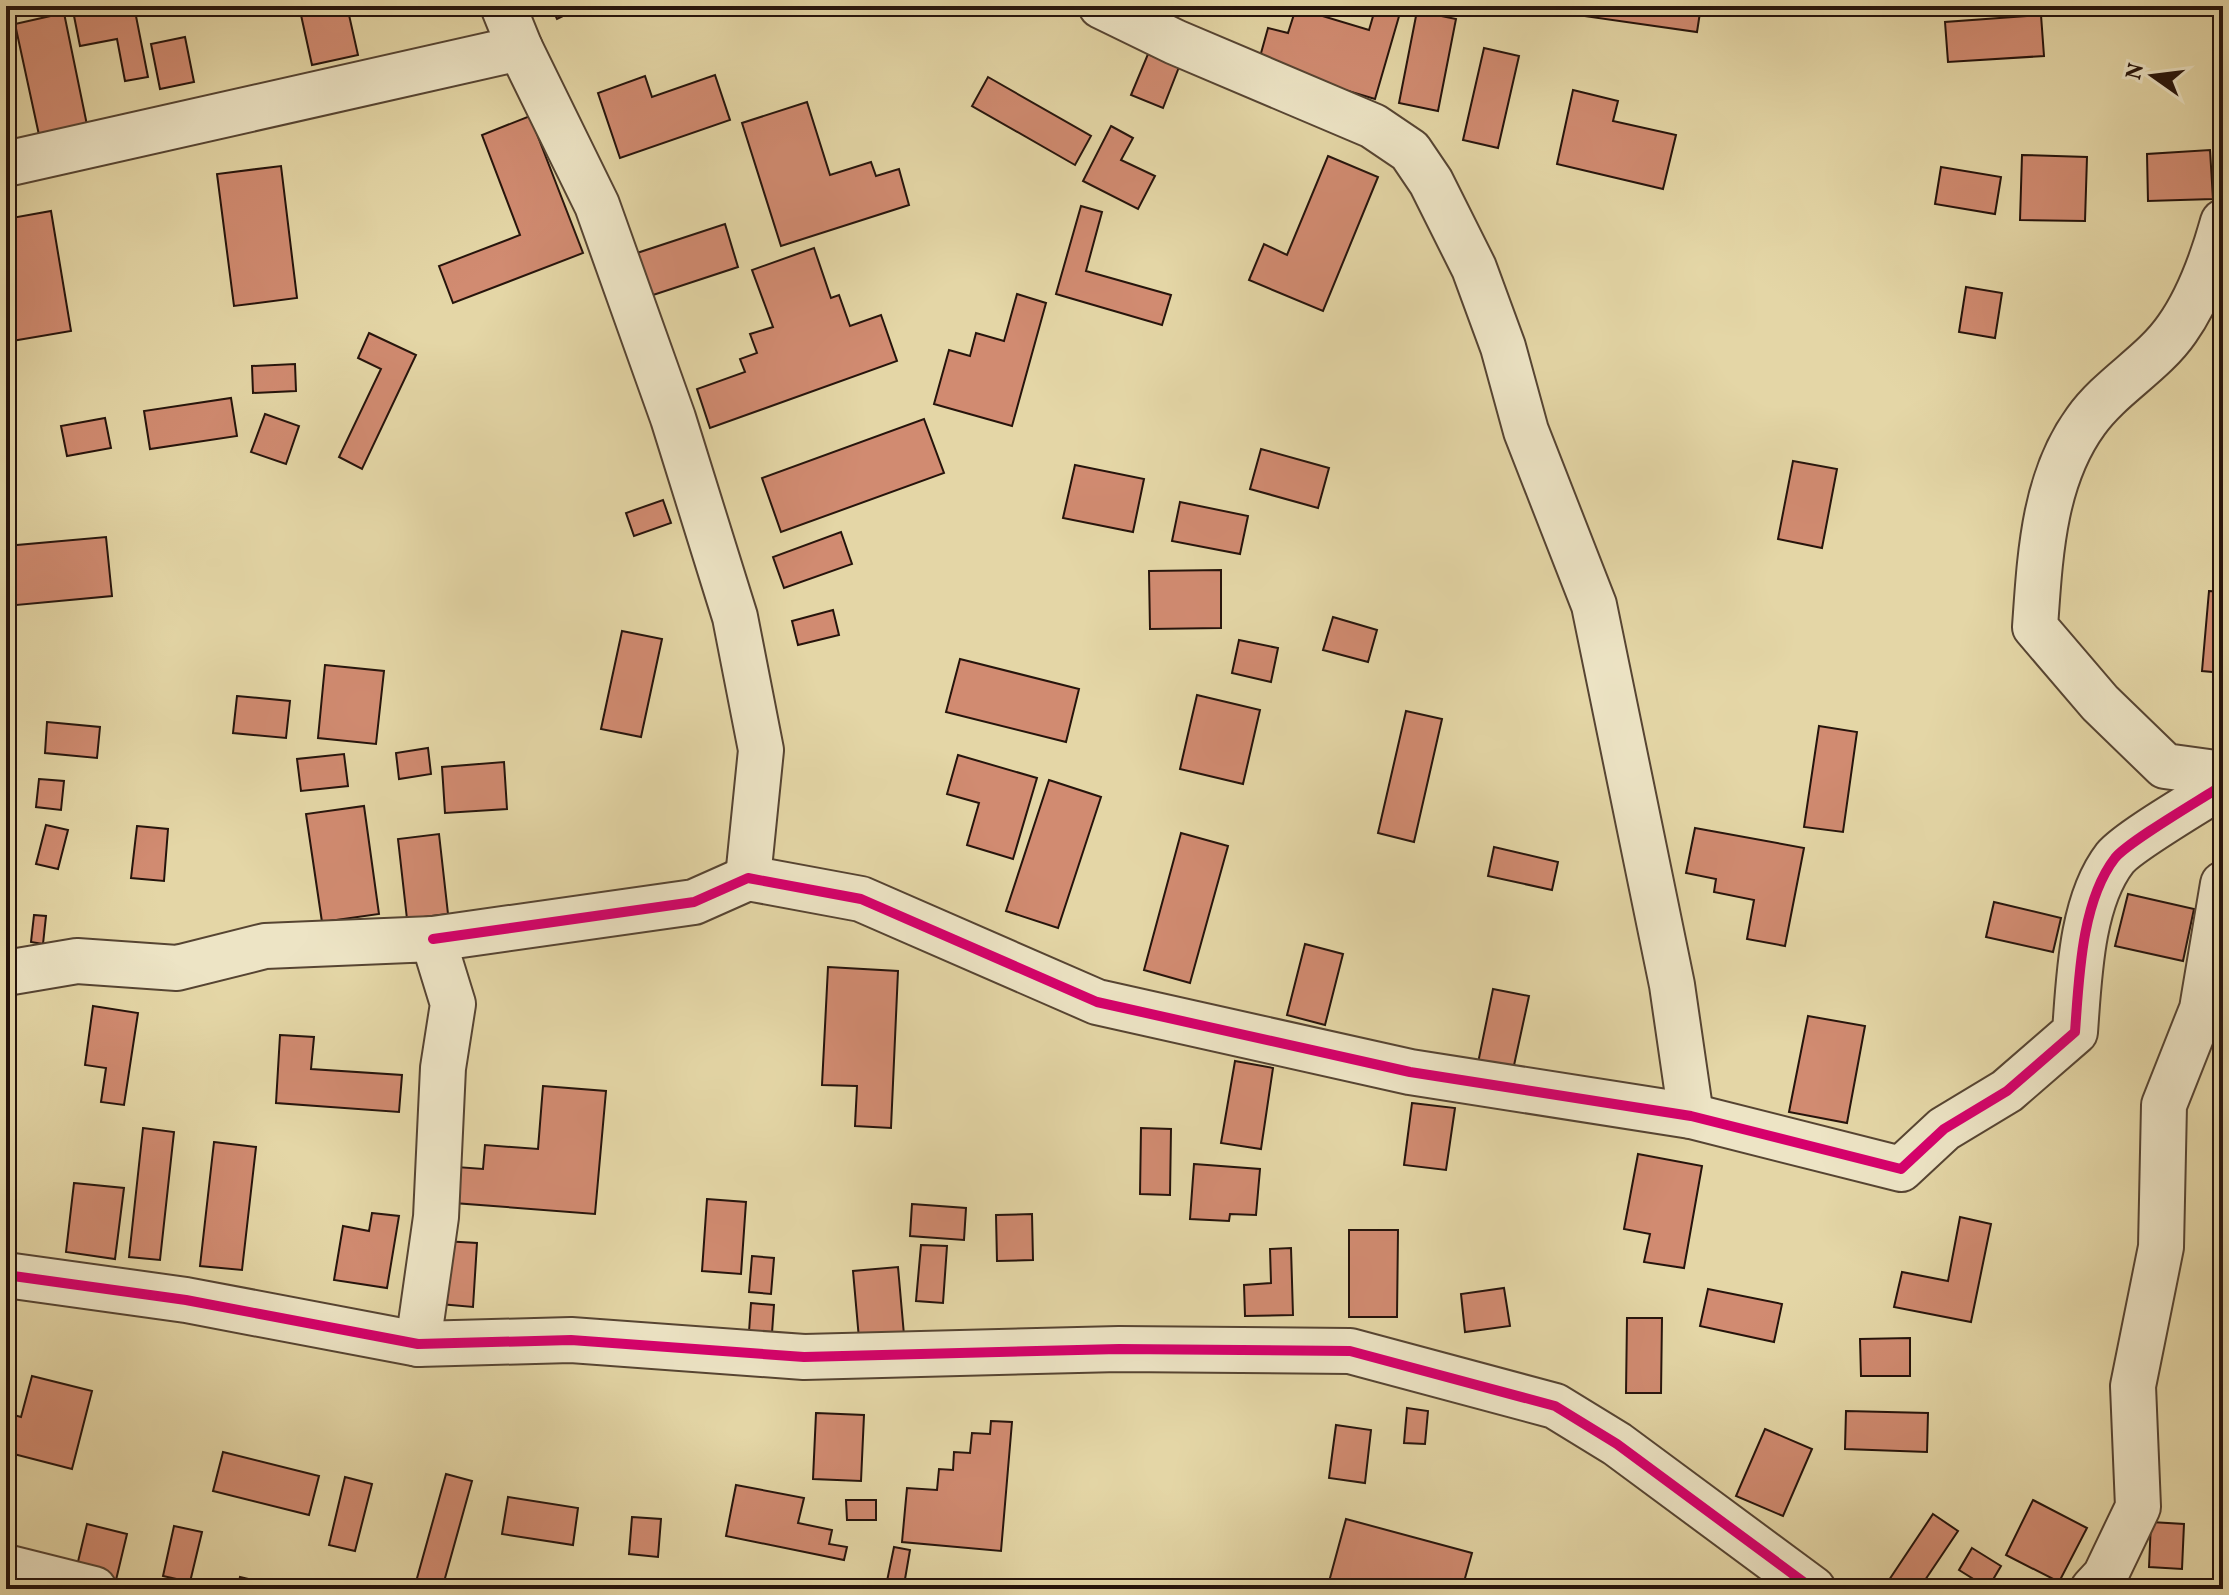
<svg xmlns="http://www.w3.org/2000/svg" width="2229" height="1595" font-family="Vollkorn,serif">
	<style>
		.building { fill: #d18b71; stroke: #26140c; stroke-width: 2 }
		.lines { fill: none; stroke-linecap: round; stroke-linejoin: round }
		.minor-casing { stroke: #564432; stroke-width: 48 }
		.minor { stroke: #ede4c5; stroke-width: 44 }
		.cycleway-casing { stroke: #ede4c5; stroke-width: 15 }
		.cycleway { stroke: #d6006c; stroke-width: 10 }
	</style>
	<rect width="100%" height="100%" fill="#e4d6a6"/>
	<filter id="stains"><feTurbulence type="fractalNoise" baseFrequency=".0025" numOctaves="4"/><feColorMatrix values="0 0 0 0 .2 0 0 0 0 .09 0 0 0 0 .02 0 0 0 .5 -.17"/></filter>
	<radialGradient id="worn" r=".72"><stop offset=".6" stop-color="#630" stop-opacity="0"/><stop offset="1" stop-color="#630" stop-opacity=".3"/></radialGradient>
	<g class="building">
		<polygon points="72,6 134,6 148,77 125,81 117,39 80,46"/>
		<polygon points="299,6 347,6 358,55 312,65"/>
		<polygon points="551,6 584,6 557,19"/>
		<polygon points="1376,6 1402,6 1375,99 1258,64 1268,28 1288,33 1296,8 1369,30"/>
		<polygon points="1586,6 1701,6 1697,32 1584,16"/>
		<polygon points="1417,11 1456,19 1438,111 1399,103"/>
		<polygon points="64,13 87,125 39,135 15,24"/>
		<polygon points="2041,15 2044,56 1948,62 1945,22"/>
		<polygon points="185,37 194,82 160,89 151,44"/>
		<polygon points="1484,48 1519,56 1498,148 1463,140"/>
		<polygon points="1148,54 1179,67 1163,108 1131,95"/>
		<polygon points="715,75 730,120 620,158 598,93 645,76 652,97"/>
		<polygon points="988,77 1091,136 1075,165 972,106"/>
		<polygon points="1573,90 1618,101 1613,121 1676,135 1663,189 1557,164"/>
		<polygon points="807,102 830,175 871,162 876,176 899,169 909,205 781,246 742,123"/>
		<polygon points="530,116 583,253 453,303 439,266 520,235 482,135"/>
		<polygon points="1111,126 1133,138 1121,160 1155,176 1138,209 1083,181"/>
		<polygon points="2210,150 2213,199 2148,201 2147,154"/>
		<polygon points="2022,155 2087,157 2085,221 2020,220"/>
		<polygon points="1328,156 1378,177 1323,311 1249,280 1264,244 1287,255"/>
		<polygon points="281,166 297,298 234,306 217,174"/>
		<polygon points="1941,167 2001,177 1995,214 1935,204"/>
		<polygon points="1081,206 1102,212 1086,271 1171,295 1162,325 1056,294"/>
		<polygon points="51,211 71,331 6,342 6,219"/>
		<polygon points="725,224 738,267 644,298 631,255"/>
		<polygon points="814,248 831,298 839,295 850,326 881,315 897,361 710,428 697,389 745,372 740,359 757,353 750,334 773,327 752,270"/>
		<polygon points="1966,287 2002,293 1995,338 1959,332"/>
		<polygon points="1017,294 1046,303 1012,426 934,404 949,350 970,356 976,333 1004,341"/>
		<polygon points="369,333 416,355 362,469 339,457 381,369 358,358"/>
		<polygon points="295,364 296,391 253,393 252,366"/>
		<polygon points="231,398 237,436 150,449 144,411"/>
		<polygon points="265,414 299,426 286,464 251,452"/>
		<polygon points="105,418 111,448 67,456 61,426"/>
		<polygon points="924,419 944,473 781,532 762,478"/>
		<polygon points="1261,449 1329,468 1318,508 1250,489"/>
		<polygon points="1793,461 1837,469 1822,548 1778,539"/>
		<polygon points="1075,465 1144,479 1133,532 1063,518"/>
		<polygon points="663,500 671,523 634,536 626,513"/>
		<polygon points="1180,502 1248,516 1240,554 1172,541"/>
		<polygon points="2223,507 2223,574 2214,573"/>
		<polygon points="841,532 852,564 784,588 773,557"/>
		<polygon points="106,537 112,596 6,606 6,546"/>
		<polygon points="1221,570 1221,628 1150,629 1149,571"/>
		<polygon points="2209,591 2223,592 2223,673 2202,671"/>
		<polygon points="833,610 839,635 798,645 792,621"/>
		<polygon points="1333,617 1377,630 1368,662 1323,650"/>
		<polygon points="622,631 662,639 641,737 601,729"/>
		<polygon points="1239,640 1278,648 1271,682 1232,673"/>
		<polygon points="960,659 1079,689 1066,742 946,712"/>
		<polygon points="325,665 384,671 376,744 318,738"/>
		<polygon points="1197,695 1260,710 1243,784 1180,769"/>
		<polygon points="237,696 290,701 286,738 233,733"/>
		<polygon points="1406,711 1442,719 1414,842 1378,833"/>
		<polygon points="47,722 100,727 97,758 45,753"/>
		<polygon points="1819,726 1857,732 1843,832 1804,827"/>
		<polygon points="428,748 431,774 399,779 396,753"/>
		<polygon points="344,754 348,786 301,791 297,759"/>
		<polygon points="958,755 1037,778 1013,859 967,845 979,803 947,794"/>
		<polygon points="504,762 507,809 445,813 442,767"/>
		<polygon points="39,779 64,781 61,810 36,807"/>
		<polygon points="1049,780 1101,797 1058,928 1006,911"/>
		<polygon points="364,806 379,914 322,922 306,814"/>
		<polygon points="46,825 68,830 58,869 36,864"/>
		<polygon points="137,826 168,829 164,881 131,878"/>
		<polygon points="1695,828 1804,848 1785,946 1747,939 1754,900 1714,892 1716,879 1686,873"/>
		<polygon points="1181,833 1228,846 1190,983 1144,970"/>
		<polygon points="439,834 448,914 407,919 398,839"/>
		<polygon points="1494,847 1558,862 1552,890 1488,876"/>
		<polygon points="2128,894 2194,909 2183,961 2115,946"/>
		<polygon points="1994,902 2061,918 2053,952 1986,937"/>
		<polygon points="34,915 46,916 43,944 31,942"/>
		<polygon points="1305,944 1343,954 1325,1025 1287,1015"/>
		<polygon points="828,967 898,971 891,1128 855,1126 857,1086 822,1085"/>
		<polygon points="1493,989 1529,996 1513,1070 1478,1063"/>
		<polygon points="93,1006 138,1013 124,1105 101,1102 106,1068 85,1065"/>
		<polygon points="1808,1016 1865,1026 1847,1123 1789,1112"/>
		<polygon points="280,1035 314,1037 311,1069 402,1075 399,1112 276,1103"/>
		<polygon points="1235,1061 1273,1068 1261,1149 1221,1143"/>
		<polygon points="543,1086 606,1091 595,1214 454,1203 457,1167 483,1169 485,1145 538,1149"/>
		<polygon points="1412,1103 1455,1108 1446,1170 1404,1165"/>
		<polygon points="143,1128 174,1132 160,1260 129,1257"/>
		<polygon points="1141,1128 1171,1129 1170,1195 1140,1194"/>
		<polygon points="214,1142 256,1147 242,1270 200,1266"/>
		<polygon points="1638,1154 1702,1166 1684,1268 1644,1262 1650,1234 1624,1229"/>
		<polygon points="1194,1164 1260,1169 1256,1215 1230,1214 1229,1221 1190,1219"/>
		<polygon points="74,1183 124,1188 115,1259 66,1252"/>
		<polygon points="707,1199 746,1202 741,1274 702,1271"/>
		<polygon points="912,1204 966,1208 964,1240 910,1236"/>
		<polygon points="372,1213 399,1216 387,1288 334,1280 343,1226 369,1231"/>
		<polygon points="1032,1214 1033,1260 997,1261 996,1215"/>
		<polygon points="1960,1217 1991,1224 1971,1322 1894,1307 1902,1272 1948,1281"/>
		<polygon points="1349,1230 1398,1230 1397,1317 1349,1317"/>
		<polygon points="443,1241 477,1243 473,1307 440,1304"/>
		<polygon points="921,1245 947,1246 943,1303 916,1301"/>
		<polygon points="1291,1248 1293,1315 1245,1316 1244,1285 1271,1283 1270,1249"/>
		<polygon points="752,1256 774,1258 771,1294 749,1292"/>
		<polygon points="898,1267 904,1335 859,1339 853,1271"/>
		<polygon points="1504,1288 1510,1326 1465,1332 1461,1294"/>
		<polygon points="1708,1289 1782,1304 1774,1342 1700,1326"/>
		<polygon points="751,1303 774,1305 771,1347 748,1346"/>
		<polygon points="1627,1318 1662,1318 1661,1393 1626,1393"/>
		<polygon points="1910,1338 1910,1376 1861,1376 1860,1339"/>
		<polygon points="32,1376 92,1391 72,1469 6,1452 14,1415 21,1417"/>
		<polygon points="1407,1408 1428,1411 1425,1444 1404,1443"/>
		<polygon points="1846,1411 1928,1413 1927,1452 1845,1449"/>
		<polygon points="816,1413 864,1415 861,1481 813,1479"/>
		<polygon points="991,1421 1012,1422 1001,1551 902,1542 907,1488 937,1490 939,1469 953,1470 954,1452 970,1453 972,1433 990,1434"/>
		<polygon points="1336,1425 1371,1430 1365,1483 1329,1478"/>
		<polygon points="1765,1429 1812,1449 1783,1516 1736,1496"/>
		<polygon points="223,1452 319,1476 309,1515 213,1491"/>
		<polygon points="446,1474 472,1481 442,1589 414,1589"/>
		<polygon points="345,1477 372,1484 355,1551 329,1545"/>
		<polygon points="736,1485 804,1498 798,1523 832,1530 829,1544 847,1547 844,1560 726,1536"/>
		<polygon points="508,1497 578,1508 573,1545 502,1534"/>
		<polygon points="846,1500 876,1500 876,1520 847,1520"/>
		<polygon points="2033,1500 2087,1528 2059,1582 2006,1555"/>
		<polygon points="1933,1514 1958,1531 1919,1589 1883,1589"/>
		<polygon points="632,1517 661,1519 658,1557 629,1554"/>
		<polygon points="1346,1519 1472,1553 1462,1589 1327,1589"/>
		<polygon points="2151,1522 2184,1524 2182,1569 2149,1567"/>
		<polygon points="87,1524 127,1534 116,1580 76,1570"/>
		<polygon points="174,1526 202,1532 190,1582 163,1576"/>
		<polygon points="894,1547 910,1550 904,1585 887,1581"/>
		<polygon points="1972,1548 2001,1566 1988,1588 1959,1570"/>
		<polygon points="240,1577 291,1589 237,1589"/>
	</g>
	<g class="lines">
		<defs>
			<g id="minor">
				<polyline points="1101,6 1175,42 1373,126 1410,151 1431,182 1474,268 1503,347 1526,431 1594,605 1672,985 1691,1116"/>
				<polyline points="520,48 597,205 673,418 735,617 761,750 748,878"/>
				<polyline points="6,164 520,48 503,6"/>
				<path d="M2223,222C2213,258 2199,298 2177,329C2153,364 2111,386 2086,421C2043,480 2040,557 2035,627L2100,703L2165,766L2223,774"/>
				<path d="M433,939L694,902L748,878L861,899L1097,1002L1410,1072L1691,1116L1901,1169L1944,1129L2007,1091L2075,1032C2079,979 2081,902 2115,858C2129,841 2200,800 2223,785"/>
				<polyline points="6,973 77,961 177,968 265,946 433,939 453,1004 443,1068 436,1217 418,1344"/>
				<polyline points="6,1275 186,1300 418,1344 571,1340 804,1357 1119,1349 1350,1351 1555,1406 1617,1444 1813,1589"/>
				<polyline points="6,1567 94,1589"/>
				<polyline points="2093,1589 2105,1576 2138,1507 2133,1386 2161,1247 2164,1105 2202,1009 2223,884"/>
			</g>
		</defs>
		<use href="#minor" class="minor-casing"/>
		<use href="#minor" class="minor"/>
		<defs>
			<g id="cycleway">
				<path d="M433,939L694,902L748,878L861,899L1097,1002L1410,1072L1691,1116L1901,1169L1944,1129L2007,1091L2075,1032C2079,979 2081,902 2115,858C2129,841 2200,800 2223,785"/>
				<polyline points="6,1275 186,1300 418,1344 571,1340 804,1357 1119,1349 1350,1351 1555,1406 1617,1444 1813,1589"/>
			</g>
		</defs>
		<use href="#cycleway" class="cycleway-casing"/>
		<use href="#cycleway" class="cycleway"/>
	</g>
	<rect width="2229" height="1595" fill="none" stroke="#e4d6a6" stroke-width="32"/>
	<rect x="8" y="8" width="2213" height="1579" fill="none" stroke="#26140c" stroke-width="4"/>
	<rect x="16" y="16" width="2197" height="1563" fill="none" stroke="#26140c" stroke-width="2"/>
	<g transform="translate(2153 76) rotate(284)" stroke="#ede4c5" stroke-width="6" paint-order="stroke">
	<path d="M0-6L14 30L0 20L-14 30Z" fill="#26140c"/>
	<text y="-12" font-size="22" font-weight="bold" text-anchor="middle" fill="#26140c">N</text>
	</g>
	<rect width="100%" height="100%" filter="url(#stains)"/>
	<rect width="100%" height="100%" fill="url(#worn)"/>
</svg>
